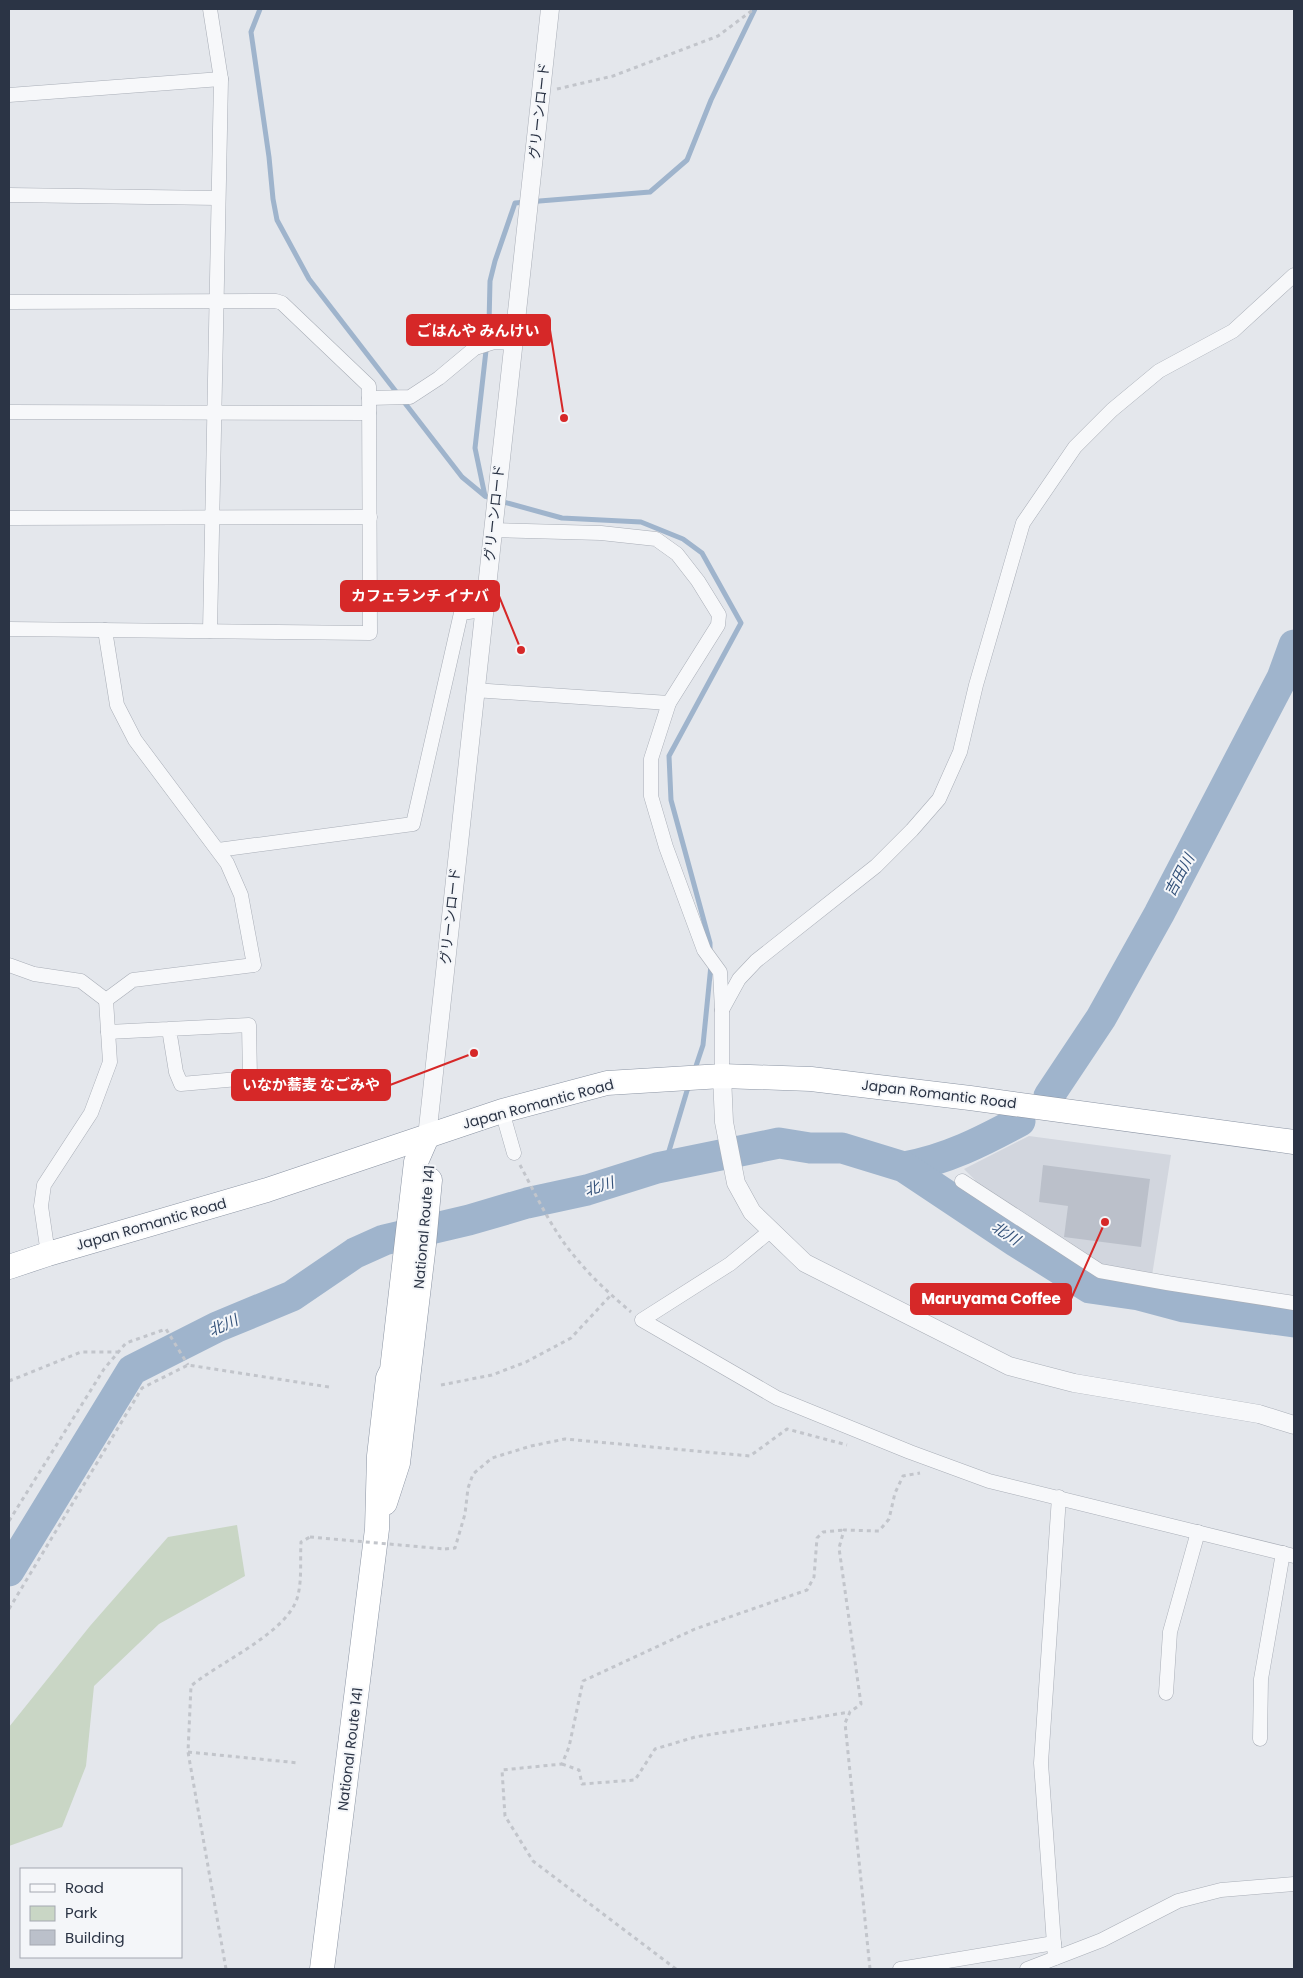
<svg xmlns="http://www.w3.org/2000/svg" width="1303" height="1978" font-family="Poppins,'Noto Sans JP',sans-serif">
	<style>
		.built { fill: #d2d6de }
		.green { fill: #c9d6c5 }
		.lines { fill: none; stroke-linecap: round; stroke-linejoin: round }
		.stream { stroke: #9fb4cc; stroke-width: 5 }
		.river { stroke: #9fb4cc; stroke-width: 31 }
		.building { fill: #bbc0ca }
		.minor-casing { stroke: #a9aeb7; stroke-width: 15 }
		.tertiary-casing { stroke: #a9aeb7; stroke-width: 19 }
		.trunk-casing { stroke: #8b94a3; stroke-width: 25 }
		.path { stroke: #c2c5cb; stroke-width: 3; stroke-dasharray: 4 4; stroke-linecap: butt }
		.minor { stroke: #f7f8fa; stroke-width: 14 }
		.tertiary { stroke: #f7f8fa; stroke-width: 18 }
		.trunk { stroke: #fff; stroke-width: 24 }
		.path-bridge { stroke: #c2c5cb; stroke-width: 3; stroke-dasharray: 4 4; stroke-linecap: butt }
		.labels { text-anchor: middle; dominant-baseline: central; stroke-width: 4; stroke-linejoin: round; paint-order: stroke }
		.street-label { font-size: 14px; fill: #2b3445; stroke: #f4f6f9 }
		.water-label { font-size: 15px; font-style: italic; fill: #34527a; stroke: #f4f6f9 }
		.leader { fill: none; stroke: #d62828; stroke-width: 2 }
		.callout-dot { fill: #d62828; stroke: #f4f6f9; stroke-width: 2 }
		.callout { fill: #d62828; stroke: #d62828; stroke-width: 2 }
		.callout-label { font-size: 15px; text-anchor: middle; font-weight: bold; fill: #fff }
	</style>
	<rect width="100%" height="100%" fill="#e4e7ec"/>
	<polygon class="built" points="1029,1136 1171,1155 1151,1282 1121,1270 1083,1258 975,1186 975,1180 964,1169"/>
	<polygon class="green" points="237,1525 245,1576 159,1624 94,1686 86,1766 62,1827 9,1846 9,1727 90,1626 168,1537"/>
	<g class="lines">
		<g class="stream">
			<polyline points="260,9 251,32 269,157 273,199 277,220 309,279 462,477 485,496"/>
			<polyline points="492,499 485,496 475,448 489,324 490,281 495,261 515,203 650,192 687,160 711,100 755,9"/>
			<polyline points="500,501 562,518 641,522 683,539 702,553 741,623 669,756 671,800 710,943 710,951"/>
			<polyline points="694,1072 703,1045 711,965"/>
			<polyline points="657,1168 666,1161 689,1084"/>
		</g>
		<g class="river">
			<polyline points="1049,1096 1101,1018 1159,914 1282,678 1294,645"/>
			<path d="M904,1167C946,1160 983,1141 1020,1121"/>
			<polyline points="9,1571 132,1370 217,1327 292,1296 355,1253 384,1240 469,1220 527,1203 587,1190 657,1168 779,1143 810,1148 842,1148 904,1167 1015,1241 1090,1288 1139,1295 1184,1307 1294,1322"/>
		</g>
	</g>
	<polygon class="building" points="1043,1165 1150,1179 1141,1247 1064,1237 1068,1206 1039,1202"/>
	<g class="lines">
		<defs>
			<g id="minor">
				<polyline points="9,95 221,79"/>
				<polyline points="9,195 218,198"/>
				<polyline points="9,302 276,301 282,303 369,386 370,633 9,629"/>
				<polyline points="369,398 410,397 439,378 475,348 494,342 513,343"/>
				<polyline points="9,412 369,413"/>
				<polyline points="9,518 370,517"/>
				<polyline points="492,530 601,533 656,539 677,554 698,581 719,615 718,625 669,703 651,759 651,796 666,847 704,950 720,972 722,1010 722,1076"/>
				<polyline points="105,630 117,705 135,740 227,863 241,895 254,965 133,980 106,1000"/>
				<polyline points="210,631 221,79 210,9"/>
				<polyline points="474,690 669,703"/>
				<polyline points="218,850 413,824 461,613 483,610"/>
				<polyline points="9,965 34,974 81,981 106,1000"/>
				<polyline points="722,1010 739,979 756,961 876,866 912,830 939,799 960,752 976,685 1023,523 1075,447 1112,410 1159,371 1233,331 1294,275"/>
				<polyline points="108,1032 249,1025 250,1078 181,1084 176,1072 169,1029"/>
				<polyline points="502,1111 514,1153"/>
				<polyline points="962,1181 1100,1271 1167,1283 1294,1303"/>
				<polyline points="770,1231 730,1264 642,1320 777,1398 910,1452 989,1481 1294,1556"/>
				<polyline points="48,1254 41,1206 44,1185 91,1113 110,1062 106,1000"/>
				<polyline points="1166,1693 1170,1632 1198,1532"/>
				<polyline points="1260,1739 1261,1679 1283,1553"/>
				<polyline points="1055,1958 1041,1763 1059,1497"/>
				<polyline points="900,1969 1054,1943"/>
				<polyline points="1027,1969 1102,1940 1178,1901 1221,1890 1294,1884"/>
			</g>
			<g id="tertiary">
				<polyline points="722,1076 724,1122 736,1183 752,1212 805,1263 1009,1366 1074,1383 1259,1414 1294,1425"/>
				<polyline points="427,1137 550,9"/>
			</g>
			<g id="trunk">
				<polyline points="9,1267 48,1254 267,1190 502,1111 607,1083 722,1076 811,1079 970,1098 1294,1142"/>
				<polyline points="385,1503 398,1463 424,1244 430,1180"/>
				<polyline points="322,1969 377,1529 379,1456 388,1378 392,1370 416,1162 427,1137"/>
			</g>
		</defs>
		<use href="#minor" class="minor-casing"/>
		<use href="#tertiary" class="tertiary-casing"/>
		<use href="#trunk" class="trunk-casing"/>
		<g class="path">
			<polyline points="557,89 613,76 718,36 754,9"/>
			<path d="M520,1165C536,1195 553,1232 576,1258C592,1278 611,1295 631,1312"/>
			<polyline points="9,1381 81,1352 119,1352"/>
			<polyline points="441,1385 492,1375 526,1362 571,1338 611,1295"/>
			<polyline points="9,1521 104,1369 126,1343 166,1329 188,1365"/>
			<polyline points="445,1549 455,1548 465,1514 468,1488 473,1474 492,1458 531,1446 565,1439 750,1456 787,1429 847,1445"/>
			<polyline points="9,1609 142,1388 188,1365 329,1387"/>
			<polyline points="188,1752 299,1763"/>
			<polyline points="562,1764 579,1770 582,1784 635,1780 655,1749 695,1737 850,1712"/>
			<path d="M226,1969L188,1752L191,1686C219,1662 290,1632 298,1595C302,1579 300,1559 301,1542L310,1537"/>
			<polyline points="676,1969 533,1861 505,1816 502,1770 562,1764 569,1747 583,1681 695,1629 807,1590 814,1577 817,1538 823,1532 844,1530"/>
			<polyline points="870,1969 845,1723 850,1712 861,1704 839,1548 844,1530 879,1531 889,1519 895,1493 903,1476 920,1473"/>
		</g>
		<use href="#minor" class="minor"/>
		<use href="#tertiary" class="tertiary"/>
		<use href="#trunk" class="trunk"/>
		<polyline class="path-bridge" points="310,1537 445,1549"/>
	</g>
	<g class="labels">
		<g class="street-label">
			<text transform="translate(539 111) rotate(-84)">グリーンロード</text>
			<text transform="translate(494 513) rotate(-84)">グリーンロード</text>
			<text transform="translate(450 916) rotate(-84)">グリーンロード</text>
			<text transform="translate(939 1094) rotate(7)">Japan Romantic Road</text>
			<text transform="translate(538 1104) rotate(-15)">Japan Romantic Road</text>
			<text transform="translate(151 1224) rotate(-16)">Japan Romantic Road</text>
			<text transform="translate(424 1227) rotate(-85)">National Route 141</text>
			<text transform="translate(350 1749) rotate(-83)">National Route 141</text>
		</g>
		<g class="water-label">
			<text transform="translate(1179 875) rotate(-62)">吉田川</text>
			<text transform="translate(599 1186) rotate(-17)">北川</text>
			<text transform="translate(1006 1233) rotate(33)">北川</text>
			<text transform="translate(223 1325) rotate(-24)">北川</text>
		</g>
	</g>
	<path class="leader" d="M564 418L550 330M521 650L499 596M474 1053L390 1085M1105 1222L1071 1299"/>
	<g class="callout-dot">
		<circle cx="564" cy="418" r="5"/>
		<circle cx="521" cy="650" r="5"/>
		<circle cx="474" cy="1053" r="5"/>
		<circle cx="1105" cy="1222" r="5"/>
	</g>
	<g class="callout">
		<rect x="407" y="315" width="143" height="30" rx="5"/>
		<rect x="341" y="581" width="158" height="30" rx="5"/>
		<rect x="232" y="1070" width="158" height="30" rx="5"/>
		<rect x="911" y="1284" width="160" height="30" rx="5"/>
	</g>
	<g class="callout-label">
		<text x="478" y="336">ごはんや みんけい</text>
		<text x="420" y="601">カフェランチ イナバ</text>
		<text x="311" y="1090">いなか蕎麦 なごみや</text>
		<text x="991" y="1304">Maruyama Coffee</text>
	</g>
	<rect width="1303" height="1978" fill="none" stroke="#2b3445" stroke-width="20"/>
	<rect x="20" y="1868" width="162" height="90" fill="#f4f6f9" stroke="#a4a8b1"/>
	<rect x="30" y="1884" width="25" height="8" fill="#f7f8fa" stroke="#a4a8b1"/>
	<text x="65" y="1893" font-size="15" fill="#2b3445">Road</text>
	<rect x="30" y="1906" width="25" height="15" fill="#c9d6c5" stroke="#a4a8b1"/>
	<text x="65" y="1918" font-size="15" fill="#2b3445">Park</text>
	<rect x="30" y="1930" width="25" height="15" fill="#bbc0ca" stroke="#a4a8b1"/>
	<text x="65" y="1943" font-size="15" fill="#2b3445">Building</text>
</svg>
